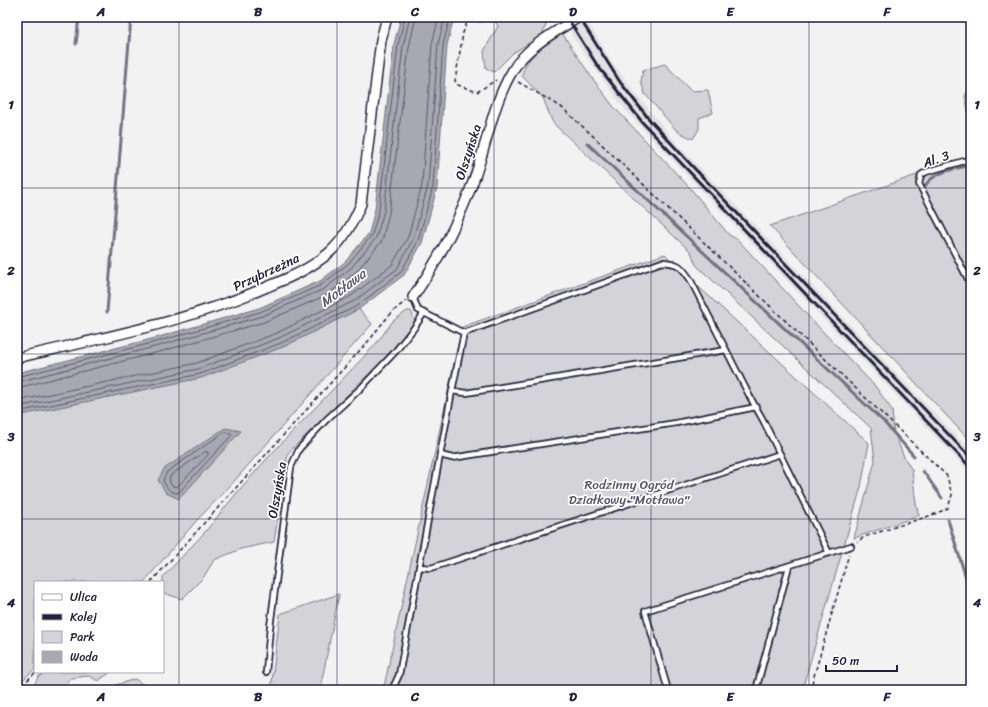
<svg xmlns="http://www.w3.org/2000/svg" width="988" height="707" font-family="Sriracha,sans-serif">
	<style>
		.built { fill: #e2e2e6 }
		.green { fill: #d3d3d8; stroke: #7a7a8a }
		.water { fill: #a8a8b2; stroke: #727282 }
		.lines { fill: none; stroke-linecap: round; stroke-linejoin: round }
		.shore { stroke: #58586b; stroke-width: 1 }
		.stream { stroke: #727282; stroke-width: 3 }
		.service-casing { stroke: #22223b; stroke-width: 8 }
		.minor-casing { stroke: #22223b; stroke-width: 12 }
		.path { stroke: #22223b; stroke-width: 1.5; stroke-dasharray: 4 3; stroke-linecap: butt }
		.service { stroke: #fff; stroke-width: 4.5 }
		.minor { stroke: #fff; stroke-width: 9 }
		.rail { stroke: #22223b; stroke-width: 3 }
		.grid { fill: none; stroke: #22223b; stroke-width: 1; stroke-opacity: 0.55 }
		.labels { text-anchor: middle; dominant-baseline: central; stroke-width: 3.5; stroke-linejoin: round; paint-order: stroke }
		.street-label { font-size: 13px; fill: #22223b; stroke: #fff }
		.park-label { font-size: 13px; fill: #57576a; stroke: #fff }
		.water-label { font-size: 14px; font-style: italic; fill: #58586b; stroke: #fff }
		.neatline { fill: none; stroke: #22223b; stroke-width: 1.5 }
		.grid-label { font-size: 13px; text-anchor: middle; font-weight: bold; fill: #22223b }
	</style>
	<rect width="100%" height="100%" fill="#f2f2f3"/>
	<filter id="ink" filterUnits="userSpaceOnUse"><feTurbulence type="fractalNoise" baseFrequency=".025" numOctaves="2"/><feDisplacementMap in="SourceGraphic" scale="8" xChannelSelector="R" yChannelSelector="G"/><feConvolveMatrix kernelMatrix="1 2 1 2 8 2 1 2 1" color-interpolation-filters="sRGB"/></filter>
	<g filter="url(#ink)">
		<polygon class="built" points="584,21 588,22 612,62 635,92 679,146 971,451 971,474 623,108 571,35 571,30"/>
		<g class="green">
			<polygon points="466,17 552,17 548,19 542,35 513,53 494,72 486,68 484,51 498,26 495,21 479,22"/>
			<path d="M562,33L590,75L613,106L691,189L729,235L737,239L808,316L875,386L892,410L894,433L905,459L912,470L916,504L919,516L854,538L875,461L871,428L696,265L691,252L556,126L552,121L543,98L522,76C524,57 548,44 562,33Z"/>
			<polygon points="665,64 691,91 708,90 713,113 699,118 699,129 693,139 677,131 645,94 641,82 643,70"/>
			<polygon points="970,85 971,85 971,120 970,120 965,96"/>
			<polygon points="971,156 971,442 770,226"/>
			<polygon points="665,254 690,279 869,443 861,487 802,690 382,690 385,682 462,327"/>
			<polygon points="359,309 372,324 230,486 197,520 144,582 35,582 35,669 28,675 17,686 17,416 283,347"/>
			<polygon points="407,311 411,311 415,321 385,358 288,453 274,542 241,549 214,560 203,578 182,599 163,593 163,577 205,532 240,489 274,451 375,345 393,321"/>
			<polygon points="339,594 320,690 271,690 280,614"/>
			<polygon points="46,672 111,672 98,681 89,676 71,678 60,690 32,690 38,677"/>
			<polygon points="135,679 147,687 146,690 102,690 103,689"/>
		</g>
		<g class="water">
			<polygon points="401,17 454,17 447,45 437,188 422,243 404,275 359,309 283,347 201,378 17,416 17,373 155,338 259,308 320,281 345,262 369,233 375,209 394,44"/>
			<polygon points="225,428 241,431 179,499 166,493 158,480 164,469"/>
		</g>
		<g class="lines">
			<g class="shore">
				<polyline points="17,377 156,342 260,312 321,285 348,264 372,235 379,210 398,45 405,17"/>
				<polyline points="17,382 158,346 262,316 324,289 351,268 376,238 384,211 403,46 410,17"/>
				<polyline points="17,388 159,352 264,322 327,295 355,273 382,241 389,213 409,47 416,17"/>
				<polyline points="17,401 197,363 277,333 351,296 392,265 408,237 422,185 432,44 439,17"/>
				<polyline points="17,407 198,369 279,338 354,301 397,269 413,239 428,186 438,44 445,17"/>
				<polyline points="17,412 200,374 281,343 357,306 401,272 418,241 433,187 443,45 450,17"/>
				<path d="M225,432L231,433V436L178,493C170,493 166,487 163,480L167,472Z"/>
				<polygon points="205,452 208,452 208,455 177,487 172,486 169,480 171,475"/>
			</g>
			<g class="stream">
				<polyline points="76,44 79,17"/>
				<polyline points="587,143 883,421 914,456"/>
				<path d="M925,186C934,171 956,169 971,165"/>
				<polyline points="107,312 131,17"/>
				<polyline points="923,471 942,498"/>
				<polyline points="948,520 971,594"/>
			</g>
			<defs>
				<g id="service">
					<polyline points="971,159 926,172 921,175 919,184 971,285"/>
					<path d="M413,297L418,310L464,333L662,262C679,263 681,266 690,279L750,397L763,420L829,553"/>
					<polyline points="452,391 466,393 726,350"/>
					<polyline points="440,454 444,456 452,458 676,423 756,407"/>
					<polyline points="419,567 431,568 780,454"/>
					<polyline points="266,672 270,627 291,467 299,449 327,419 361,388 395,352 414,328 424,313"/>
					<polyline points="392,690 399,675 452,391 464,333"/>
					<polyline points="668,690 645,611 851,546"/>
					<polyline points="756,690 789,566"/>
				</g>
				<g id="minor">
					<path d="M413,297C438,261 458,223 473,182C487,145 492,104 513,70C526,47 557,31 579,17"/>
					<path d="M17,358C101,338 187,322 267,287C289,278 312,268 330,252C344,239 354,221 361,204L381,40L387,17"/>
				</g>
			</defs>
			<use href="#service" class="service-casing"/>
			<use href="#minor" class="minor-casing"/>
			<g class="path">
				<polyline points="469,17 463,33 455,81 458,85 477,92 496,80"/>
				<polyline points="518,82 560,106 593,136 947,476 952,495 948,508 935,514 864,537 857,542"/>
				<path d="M151,582L372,337C382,323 392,311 406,301"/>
				<polyline points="17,690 36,672"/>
				<polyline points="810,690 849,554"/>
			</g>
			<use href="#service" class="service"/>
			<use href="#minor" class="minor"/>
			<g class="rail">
				<polyline points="567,17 597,65 643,123 971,468"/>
				<polyline points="579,17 620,82 649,119 694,168 971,458"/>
			</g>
		</g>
	</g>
	<path class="grid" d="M179,17V690M337,17V690M494,17V690M651,17V690M809,17V690M17,188H971M17,354H971M17,519H971"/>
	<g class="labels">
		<g class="street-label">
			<text transform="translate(468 152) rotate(-72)">Olszyńska</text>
			<text transform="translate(936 159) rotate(-18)">Al. 3</text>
			<text transform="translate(266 272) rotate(-25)">Przybrzeżna</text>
			<text transform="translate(277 490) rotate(-80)">Olszyńska</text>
		</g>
		<g class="park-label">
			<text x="629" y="484">Rodzinny Ogród<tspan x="629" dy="15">Działkowy "Motława"</tspan></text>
		</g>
		<g class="water-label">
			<text transform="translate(343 288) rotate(-37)">Motława</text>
		</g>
	</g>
	<rect width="988" height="707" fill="none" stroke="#fff" stroke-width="44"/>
	<rect x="34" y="581" width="130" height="92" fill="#ffffff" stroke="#a7a7b1"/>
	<rect x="42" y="594" width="20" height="6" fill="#ffffff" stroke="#a7a7b1"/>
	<text x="70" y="601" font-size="12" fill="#22223b">Ulica</text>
	<rect x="42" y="614" width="20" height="6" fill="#22223b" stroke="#a7a7b1"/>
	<text x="70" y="621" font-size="12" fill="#22223b">Kolej</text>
	<rect x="42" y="631" width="20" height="12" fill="#d3d3d8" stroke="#a7a7b1"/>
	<text x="70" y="641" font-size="12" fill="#22223b">Park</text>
	<rect x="42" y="651" width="20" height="12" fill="#a8a8b2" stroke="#a7a7b1"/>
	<text x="70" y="661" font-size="12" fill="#22223b">Woda</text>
	<path d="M826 665v6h71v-6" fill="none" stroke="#22223b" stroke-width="2"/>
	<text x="832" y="665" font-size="12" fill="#22223b" stroke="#ffffff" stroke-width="3" paint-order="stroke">50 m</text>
	<rect x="22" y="22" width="944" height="663" class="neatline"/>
	<g class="grid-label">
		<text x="101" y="16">A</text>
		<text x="258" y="16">B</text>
		<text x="415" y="16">C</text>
		<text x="573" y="16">D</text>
		<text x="730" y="16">E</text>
		<text x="887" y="16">F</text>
		<text x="11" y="109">1</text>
		<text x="977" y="109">1</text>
		<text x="11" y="275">2</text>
		<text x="977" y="275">2</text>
		<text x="11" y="441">3</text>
		<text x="977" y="441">3</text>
		<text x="11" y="607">4</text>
		<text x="977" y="607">4</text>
		<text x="101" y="701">A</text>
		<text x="258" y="701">B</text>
		<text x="415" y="701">C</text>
		<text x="573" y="701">D</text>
		<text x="730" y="701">E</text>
		<text x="887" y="701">F</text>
	</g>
</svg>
